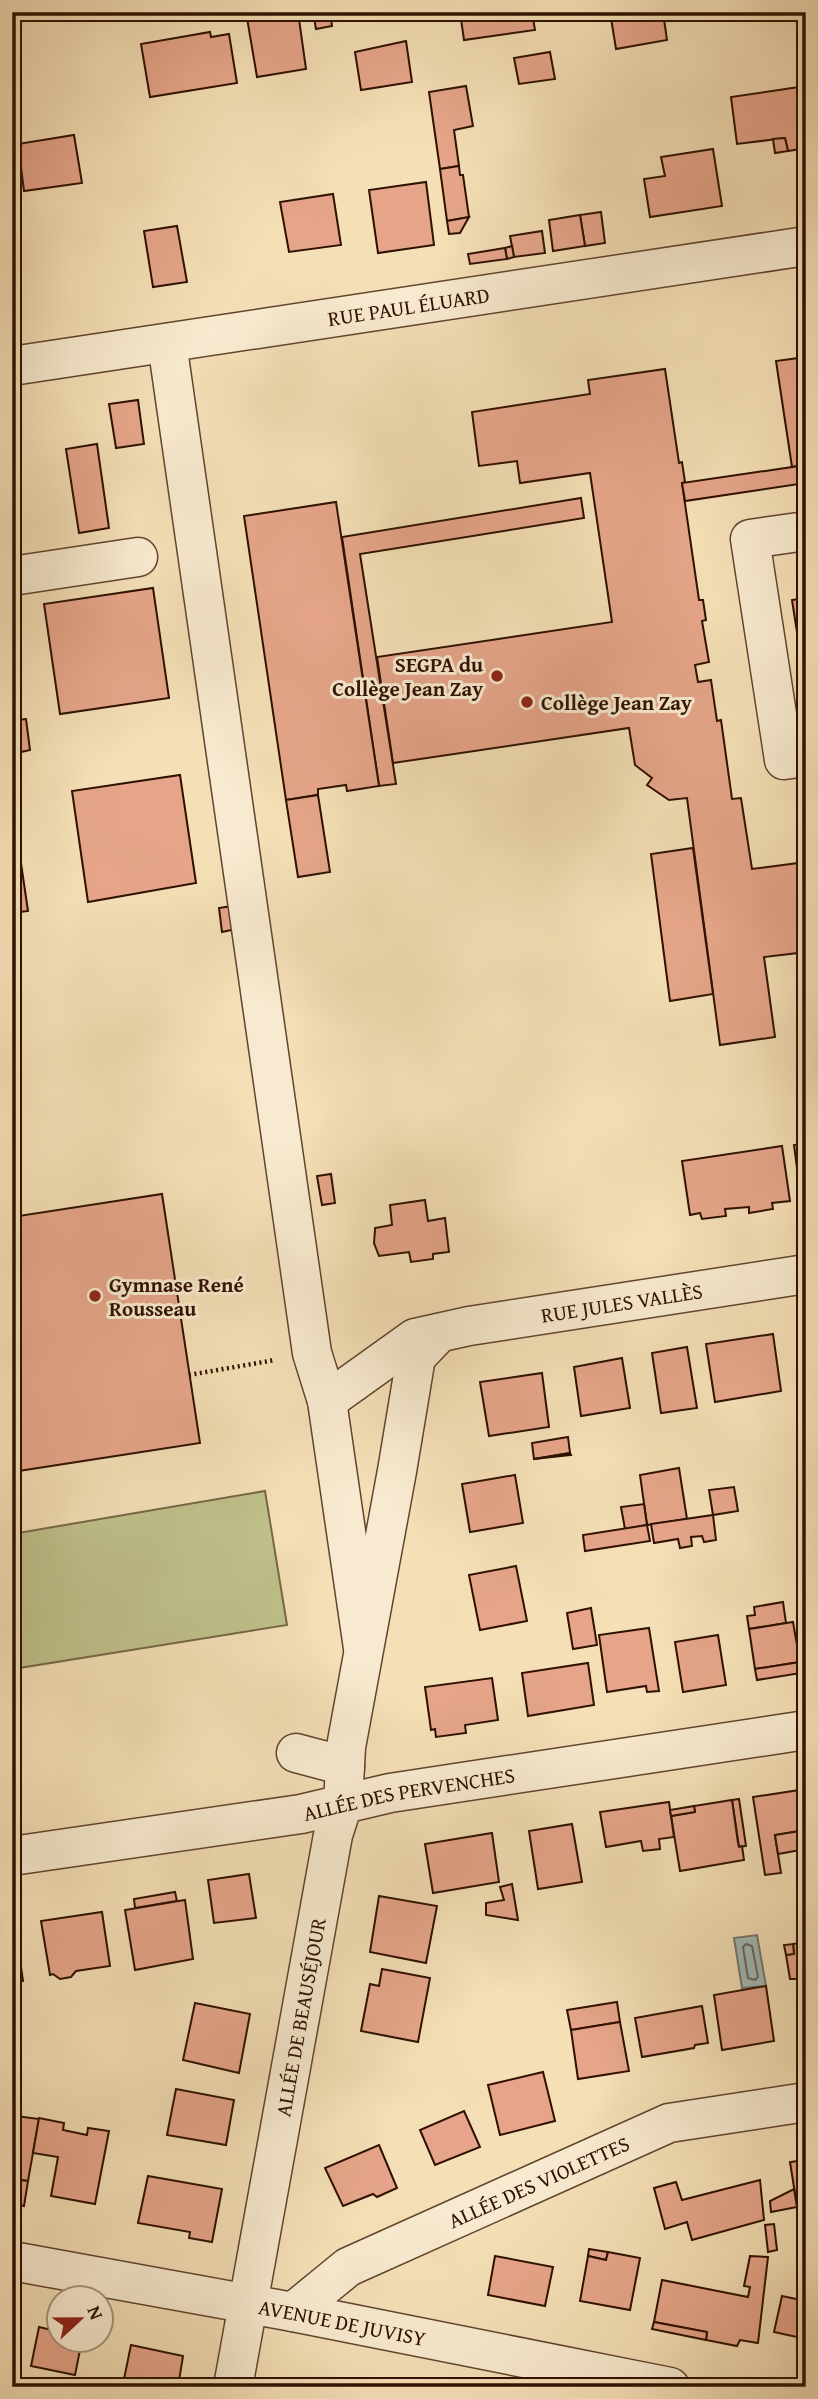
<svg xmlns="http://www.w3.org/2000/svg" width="818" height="2399" font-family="'Gentium Book Plus',serif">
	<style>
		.green { fill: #bfc18b; stroke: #776846; stroke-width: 2 }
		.water { fill: #a0bab8; stroke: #73766f; stroke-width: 2 }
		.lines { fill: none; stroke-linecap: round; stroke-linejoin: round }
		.shore { stroke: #68655c; stroke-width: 2 }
		.building { fill: #e6a58a; stroke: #2f1001; stroke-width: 2 }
		.minor-casing { stroke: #60442e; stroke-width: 41 }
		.path { stroke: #2f1001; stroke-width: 4.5; stroke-dasharray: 2 3.5; stroke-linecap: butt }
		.minor { stroke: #f8ead0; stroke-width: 38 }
		.poi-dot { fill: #8f2418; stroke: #f8ead0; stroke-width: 2.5 }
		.labels { text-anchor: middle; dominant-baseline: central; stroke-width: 6; stroke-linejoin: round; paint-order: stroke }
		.street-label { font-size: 21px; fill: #2f1001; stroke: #f8ead0 }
		.poi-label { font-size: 21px; font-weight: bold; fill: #2f1001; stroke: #f8ead0; text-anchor: start }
	</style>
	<rect width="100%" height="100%" fill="#f4dfb6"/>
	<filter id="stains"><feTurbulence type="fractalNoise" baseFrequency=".00286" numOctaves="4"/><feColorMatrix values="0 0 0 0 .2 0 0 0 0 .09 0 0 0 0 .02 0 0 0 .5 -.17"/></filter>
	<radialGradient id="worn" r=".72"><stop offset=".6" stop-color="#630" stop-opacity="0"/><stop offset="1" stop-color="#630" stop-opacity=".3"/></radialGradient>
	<polygon class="green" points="265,1491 287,1625 19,1668 12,1620 12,1534"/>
	<polygon class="water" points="757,1935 766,1986 742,1988 734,1938"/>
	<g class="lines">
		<polygon class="shore" points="746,1944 752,1946 758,1977 755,1980 748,1978 743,1947"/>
	</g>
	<g class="building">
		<polygon points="287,12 298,12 306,69 257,77 247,18"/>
		<polygon points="313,12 330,12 332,26 316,29"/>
		<polygon points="460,12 532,12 535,30 464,40"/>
		<polygon points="610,12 663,12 667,40 616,49"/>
		<polygon points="692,12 715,12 716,14 693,18"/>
		<polygon points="210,32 211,37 229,34 237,83 150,97 141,44"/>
		<polygon points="406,41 412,82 361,90 355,52"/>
		<polygon points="550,52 555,79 519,84 514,58"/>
		<polygon points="466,86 473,126 454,130 459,166 440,169 429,92"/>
		<polygon points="806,86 806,148 788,151 785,138 737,144 731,97"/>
		<polygon points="74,135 82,183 24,191 18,144"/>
		<polygon points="785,138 788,151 775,153 773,139"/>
		<polygon points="713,149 722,206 650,217 644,179 665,176 661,157"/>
		<polygon points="459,166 460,175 463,175 469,217 447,221 440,169"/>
		<polygon points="426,182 434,245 378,253 369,190"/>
		<polygon points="333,194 341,245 289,252 280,202"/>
		<polygon points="601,212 605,243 585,246 580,215"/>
		<polygon points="580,215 585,246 553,251 549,220"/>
		<polygon points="469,217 460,233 449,234 447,221"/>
		<polygon points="177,226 187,282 153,287 144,231"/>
		<polygon points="542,231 545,253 514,257 510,236"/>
		<polygon points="512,246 514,257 507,259 505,248"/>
		<polygon points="505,248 507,259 470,264 468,254"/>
		<polygon points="806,357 806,465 792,467 776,361"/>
		<polygon points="665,369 679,463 682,462 685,482 682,483 699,600 703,600 706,620 702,621 709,662 695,665 698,682 711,680 717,721 721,720 732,799 741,798 752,869 806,862 806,952 764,957 775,1037 720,1045 687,798 669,800 647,785 652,778 635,765 629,728 393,763 377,657 612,622 590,473 520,483 517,461 479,466 472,412 590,394 588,380"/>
		<polygon points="138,400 144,444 116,448 109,404"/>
		<polygon points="97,444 109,528 79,533 66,449"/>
		<polygon points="806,465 806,483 685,501 682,483"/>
		<polygon points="581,498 584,518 360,554 396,784 379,786 342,537"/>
		<polygon points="336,502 379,786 347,791 346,785 318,789 318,795 286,800 244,516"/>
		<polygon points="153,588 169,698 60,714 44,604"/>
		<polygon points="806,598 806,690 792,600"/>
		<polygon points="26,719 30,750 21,752 16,720"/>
		<polygon points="180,775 196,883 88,902 72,791"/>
		<polygon points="318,795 330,872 298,877 286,800"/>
		<polygon points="12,802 28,911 12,913"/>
		<polygon points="693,848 713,994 670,1001 651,854"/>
		<polygon points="232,906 236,929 222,932 219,908"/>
		<polygon points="806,1143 806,1198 801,1199 794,1145"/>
		<polygon points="782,1146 790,1201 772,1203 773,1209 749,1213 749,1207 725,1209 726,1216 702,1219 700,1213 690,1215 682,1161"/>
		<polygon points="331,1174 335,1203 322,1205 317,1176"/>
		<polygon points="162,1194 200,1443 12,1472 12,1217"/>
		<polygon points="425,1200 428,1221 445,1218 449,1252 433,1254 433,1259 411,1262 409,1252 379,1256 374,1243 375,1230 375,1228 392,1225 390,1205"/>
		<polygon points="773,1334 781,1391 715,1402 706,1344"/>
		<polygon points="687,1347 697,1408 661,1413 652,1353"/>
		<polygon points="622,1358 630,1408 581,1416 574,1367"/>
		<polygon points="542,1373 549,1427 489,1436 480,1382"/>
		<polygon points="568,1437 570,1453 534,1459 532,1443"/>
		<polygon points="570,1453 571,1455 534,1459"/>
		<polygon points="679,1468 687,1519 647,1525 640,1475"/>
		<polygon points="515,1475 523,1523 470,1532 462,1484"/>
		<polygon points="734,1487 738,1511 713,1515 709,1490"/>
		<polygon points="644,1504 647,1525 625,1529 621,1507"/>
		<polygon points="713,1515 716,1540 704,1542 702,1536 691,1537 692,1546 680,1548 678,1539 654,1543 651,1524"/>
		<polygon points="647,1525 650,1541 585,1551 583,1535"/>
		<polygon points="516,1566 527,1621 480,1630 469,1575"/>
		<polygon points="783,1602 786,1623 749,1629 747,1616 755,1615 754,1607"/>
		<polygon points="591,1608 597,1645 573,1649 567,1613"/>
		<polygon points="793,1622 800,1662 755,1669 749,1629"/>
		<polygon points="649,1628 659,1691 647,1692 646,1686 607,1692 599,1635"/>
		<polygon points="718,1635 726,1685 683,1692 675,1642"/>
		<polygon points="800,1662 801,1673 757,1680 755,1669"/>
		<polygon points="588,1663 594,1705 528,1716 522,1673"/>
		<polygon points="492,1678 498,1720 465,1725 466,1733 436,1737 435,1729 431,1730 425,1687"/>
		<polygon points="806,1789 806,1830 775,1835 781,1873 765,1875 753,1797"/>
		<polygon points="739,1799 746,1846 739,1847 732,1800"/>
		<polygon points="732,1800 738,1843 739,1847 742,1846 744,1860 680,1871 671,1816 695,1812 694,1806"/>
		<polygon points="669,1802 674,1837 659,1839 660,1849 643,1851 641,1841 606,1847 600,1812"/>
		<polygon points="694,1806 695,1812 671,1816 670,1810"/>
		<polygon points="572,1824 582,1882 538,1889 529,1831"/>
		<polygon points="806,1830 806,1849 778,1854 775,1835"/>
		<polygon points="492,1833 499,1882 433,1893 425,1844"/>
		<polygon points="249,1874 256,1918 214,1923 208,1880"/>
		<polygon points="512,1884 518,1920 486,1915 486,1903 504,1900 500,1887"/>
		<polygon points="175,1892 177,1901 135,1908 134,1899"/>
		<polygon points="379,1896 437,1906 426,1963 370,1952"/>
		<polygon points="185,1900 193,1959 135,1970 125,1910"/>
		<polygon points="102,1912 110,1966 76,1971 71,1977 60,1979 53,1974 50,1975 41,1921"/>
		<polygon points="16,1932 23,1981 12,1983 12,1933"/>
		<polygon points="806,1942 806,1986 799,1987 797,1979 790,1979 786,1955 794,1954 793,1944"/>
		<polygon points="793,1944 794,1954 786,1955 784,1945"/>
		<polygon points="382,1969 430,1978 418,2042 361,2031 370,1984 379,1986"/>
		<polygon points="766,1986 774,2041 722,2050 714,1995"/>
		<polygon points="617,2002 620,2022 571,2030 567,2010"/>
		<polygon points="195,2003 250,2014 239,2073 183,2060"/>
		<polygon points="702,2006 708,2043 695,2045 694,2048 642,2057 635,2018"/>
		<polygon points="620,2022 629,2071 578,2079 571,2030"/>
		<polygon points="543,2072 555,2121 500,2135 488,2085"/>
		<polygon points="176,2089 234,2100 226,2145 167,2135"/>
		<polygon points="464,2111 480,2147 435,2165 420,2130"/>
		<polygon points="16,2116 39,2119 28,2181 12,2179 12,2134"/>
		<polygon points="39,2118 64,2123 63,2130 87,2135 88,2128 109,2131 95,2204 51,2196 58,2157 33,2153"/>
		<polygon points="379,2145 397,2188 377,2197 373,2194 343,2206 325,2168"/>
		<polygon points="806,2160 806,2224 803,2224 799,2219 790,2162"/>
		<polygon points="148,2176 222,2189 212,2242 189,2238 190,2232 138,2223"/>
		<polygon points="12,2179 28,2181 24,2206 12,2204"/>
		<polygon points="760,2180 764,2220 692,2240 687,2222 665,2229 654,2188 676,2182 682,2200"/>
		<polygon points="794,2189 797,2207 771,2212 770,2201"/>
		<polygon points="774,2224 777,2250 768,2252 765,2225"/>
		<polygon points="589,2249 608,2252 606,2260 588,2256"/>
		<polygon points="608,2252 640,2258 630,2310 580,2301 588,2256 606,2260"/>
		<polygon points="495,2256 553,2267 545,2306 488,2295"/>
		<polygon points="750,2256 768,2257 758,2343 740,2340 737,2346 706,2340 707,2332 654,2322 662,2280 748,2297 750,2287 744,2286"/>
		<polygon points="782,2296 806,2301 806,2339 774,2332"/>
		<polygon points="654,2322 707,2332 706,2340 652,2329"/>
		<polygon points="39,2327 60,2332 60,2340 82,2340 75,2375 31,2366"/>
		<polygon points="131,2345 183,2356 178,2387 136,2387 123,2384"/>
	</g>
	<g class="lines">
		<defs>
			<g id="minor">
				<polyline points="167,343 312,1353 327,1401 363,1648"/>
				<path id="s1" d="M12,366L806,246"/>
				<polyline points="806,531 750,539 784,760 806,757"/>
				<polyline points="12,576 138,557"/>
				<path id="s2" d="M327,1401L415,1338L469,1326L806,1274"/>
				<polyline points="296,1753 345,1766"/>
				<path id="s3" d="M12,1856L301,1814L390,1793L806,1730"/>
				<path id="s4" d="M12,2261L293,2312L670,2387"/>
				<path id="s5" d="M293,2312L348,2267L669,2123L806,2102"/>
				<path id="s6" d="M233,2387L333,1835L343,1804L346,1747L397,1471L416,1357L439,1333"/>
			</g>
		</defs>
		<use href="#minor" class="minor-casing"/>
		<polyline class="path" points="189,1375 275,1360"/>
		<use href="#minor" class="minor"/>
	</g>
	<g class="poi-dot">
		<circle cx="497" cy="676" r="7"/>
		<circle cx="527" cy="702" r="7"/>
		<circle cx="95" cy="1296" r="7"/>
	</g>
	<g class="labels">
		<g class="street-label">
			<text stroke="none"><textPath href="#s1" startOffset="401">RUE PAUL ÉLUARD</textPath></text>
			<text stroke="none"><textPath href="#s2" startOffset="318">RUE JULES VALLÈS</textPath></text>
			<text stroke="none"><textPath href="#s3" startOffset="402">ALLÉE DES PERVENCHES</textPath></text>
			<text stroke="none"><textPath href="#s6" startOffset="376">ALLÉE DE BEAUSÉJOUR</textPath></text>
			<text stroke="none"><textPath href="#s5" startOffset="280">ALLÉE DES VIOLETTES</textPath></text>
			<text stroke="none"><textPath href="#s4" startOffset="336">AVENUE DE JUVISY</textPath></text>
		</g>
		<g class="poi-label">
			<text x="483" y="664" text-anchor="end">SEGPA du<tspan x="483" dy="24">Collège Jean Zay</tspan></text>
			<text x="541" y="702">Collège Jean Zay</text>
			<text x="109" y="1284">Gymnase René<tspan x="109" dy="24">Rousseau</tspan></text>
		</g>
	</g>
	<rect width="818" height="2399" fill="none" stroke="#f4dfb6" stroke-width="42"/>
	<rect x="14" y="14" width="790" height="2371" fill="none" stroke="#2f1001" stroke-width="3.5"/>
	<rect x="21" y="21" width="776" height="2357" fill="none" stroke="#2f1001" stroke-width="2"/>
	<g transform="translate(80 2319) rotate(68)"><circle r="33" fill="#f8ead0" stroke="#a8937d" stroke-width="2"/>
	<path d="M0-5L12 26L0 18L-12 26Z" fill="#8f2418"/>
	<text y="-10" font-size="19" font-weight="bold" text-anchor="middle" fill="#2f1001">N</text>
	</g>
	<rect width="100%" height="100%" filter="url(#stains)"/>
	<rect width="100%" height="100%" fill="url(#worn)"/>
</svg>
